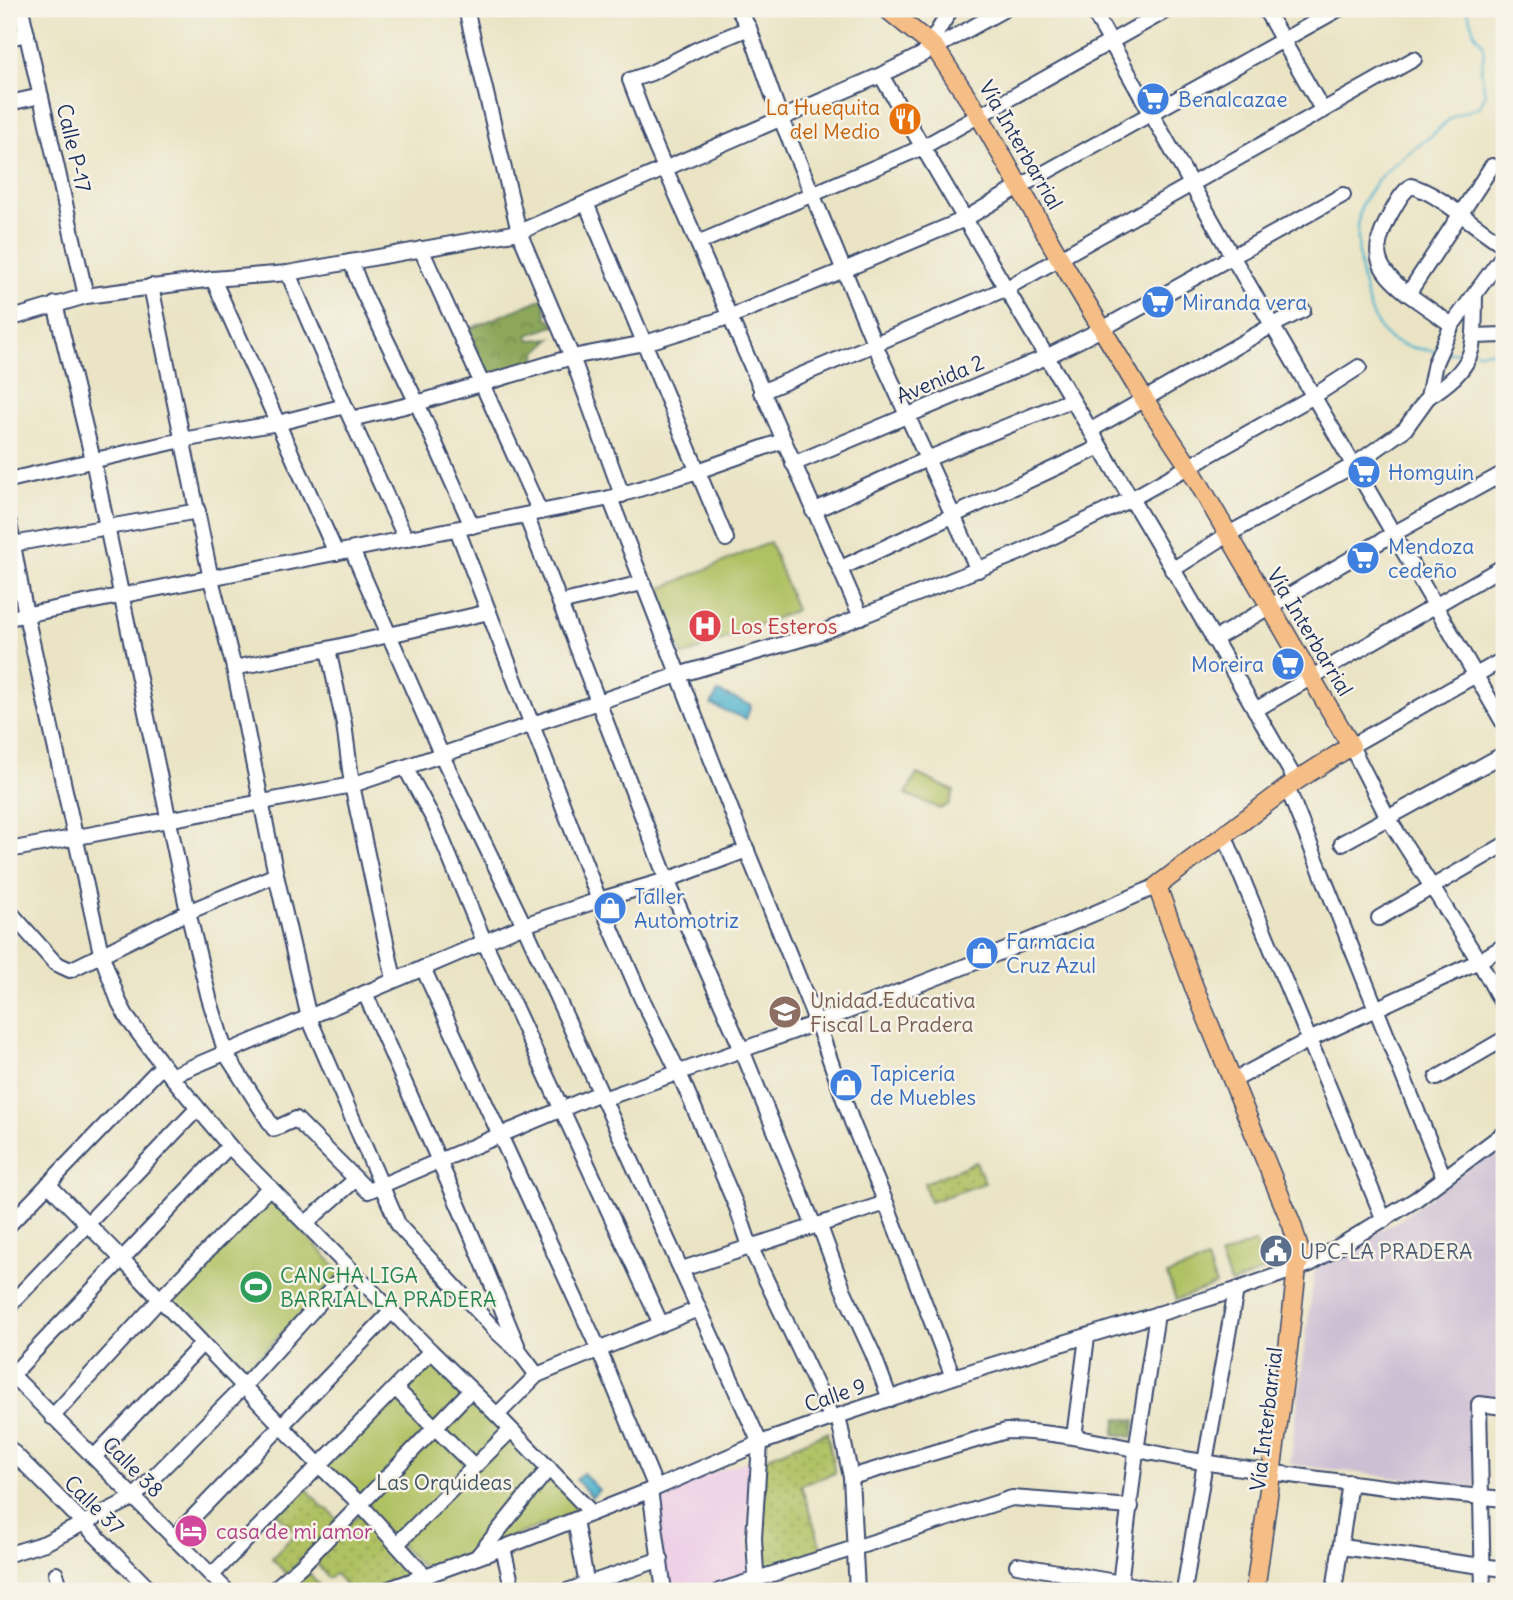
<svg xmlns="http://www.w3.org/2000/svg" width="1513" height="1600" font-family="Delius,sans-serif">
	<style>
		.built { fill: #eed0e7 }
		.industrial { fill: #ccbed3 }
		.grass { fill: url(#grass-dots); stroke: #667861; stroke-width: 2 }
		.forest { fill: url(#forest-crowns); stroke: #546b5c; stroke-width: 2 }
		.park { fill: #b0c164; stroke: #667861; stroke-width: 2 }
		.water { fill: url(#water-ripples); stroke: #347095; stroke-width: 2 }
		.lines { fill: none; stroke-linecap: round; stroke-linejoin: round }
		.stream { stroke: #4db2cc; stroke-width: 2.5 }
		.minor-casing { stroke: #3a4a6d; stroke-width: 18 }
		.major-casing { stroke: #3a4a6d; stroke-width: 21 }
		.minor { stroke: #fff; stroke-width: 14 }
		.major { stroke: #f6be87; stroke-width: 18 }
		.labels { text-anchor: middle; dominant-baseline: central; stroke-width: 5; stroke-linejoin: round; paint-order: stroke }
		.shop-label { font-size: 21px; fill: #366cbe; stroke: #f7f3e8; text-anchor: start }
		.food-label { font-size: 21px; fill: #c56008; stroke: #f7f3e8; text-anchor: end }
		.street-label { font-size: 21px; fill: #1b2f5e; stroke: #f7f3e8 }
		.health-label { font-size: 21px; fill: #be3a42; stroke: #f7f3e8; text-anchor: start }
		.education-label { font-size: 21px; fill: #785e54; stroke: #f7f3e8; text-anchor: start }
		.service-label { font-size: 21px; fill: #4e5e75; stroke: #f7f3e8; text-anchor: start }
		.leisure-label { font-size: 21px; fill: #27864d; stroke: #f7f3e8; text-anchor: start }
		.park-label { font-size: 21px; fill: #405460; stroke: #f7f3e8 }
		.hotel-label { font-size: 21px; fill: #b23c85; stroke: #f7f3e8; text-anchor: start }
	</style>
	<defs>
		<pattern id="grass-dots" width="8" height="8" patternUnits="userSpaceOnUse" patternTransform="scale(1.75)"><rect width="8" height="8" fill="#b0c164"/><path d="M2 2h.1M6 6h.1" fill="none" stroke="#8e9d56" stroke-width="1.8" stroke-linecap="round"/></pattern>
		<pattern id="forest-crowns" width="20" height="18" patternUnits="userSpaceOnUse" patternTransform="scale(1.75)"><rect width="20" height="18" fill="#8ca75a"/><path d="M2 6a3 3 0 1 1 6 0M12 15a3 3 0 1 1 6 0" fill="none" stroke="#72884e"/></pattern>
		<pattern id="water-ripples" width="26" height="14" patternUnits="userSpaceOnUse" patternTransform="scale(1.75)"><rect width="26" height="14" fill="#4db2cc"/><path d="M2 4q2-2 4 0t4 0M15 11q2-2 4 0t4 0" fill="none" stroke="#3f91a9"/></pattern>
	</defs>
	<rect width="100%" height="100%" fill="#f7f3e8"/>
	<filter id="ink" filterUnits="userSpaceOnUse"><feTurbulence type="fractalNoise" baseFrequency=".0143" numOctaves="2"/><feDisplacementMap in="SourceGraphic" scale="14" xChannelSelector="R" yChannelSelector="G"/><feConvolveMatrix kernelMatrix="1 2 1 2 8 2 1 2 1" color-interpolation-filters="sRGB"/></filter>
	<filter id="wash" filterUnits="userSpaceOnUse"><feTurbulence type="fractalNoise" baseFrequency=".00686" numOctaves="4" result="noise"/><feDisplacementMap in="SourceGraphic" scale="28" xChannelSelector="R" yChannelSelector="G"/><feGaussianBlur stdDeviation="1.57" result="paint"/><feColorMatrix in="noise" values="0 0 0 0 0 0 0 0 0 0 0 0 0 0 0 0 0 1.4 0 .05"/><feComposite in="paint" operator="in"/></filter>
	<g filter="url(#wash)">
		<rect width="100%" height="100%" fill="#eae4c5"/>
		<polygon class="built" points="749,1460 748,1576 702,1591 667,1591 654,1494"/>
		<polygon class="industrial" points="1504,1141 1504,1402 1475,1399 1475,1488 1290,1464 1315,1268 1321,1261 1401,1219"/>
		<g class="grass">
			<polygon points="976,1162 985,1183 930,1202 924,1183"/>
			<polygon points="827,1432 835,1473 801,1485 823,1553 761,1569 759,1533 764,1459"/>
			<polygon points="303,1484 323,1508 329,1510 338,1521 287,1575 272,1558 296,1533 275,1512"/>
			<polygon points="364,1510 423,1574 379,1591 339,1591 346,1585 335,1574 328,1578 317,1564 308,1571 319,1585 317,1591 277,1591"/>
		</g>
		<g class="forest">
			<polygon points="544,298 547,318 557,325 528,335 530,340 552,338 537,352 535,362 488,381 469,329"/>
			<polygon points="1117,1418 1136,1420 1133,1437 1114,1434"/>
		</g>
		<g class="park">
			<polygon points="770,542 796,610 683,656 655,591"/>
			<polygon points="917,774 954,791 949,804 940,809 906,794"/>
			<polygon points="270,1197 342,1273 243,1372 171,1300"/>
			<polygon points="1255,1242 1266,1270 1231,1284 1220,1256"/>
			<polygon points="1207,1260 1216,1285 1176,1300 1167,1275"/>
			<polygon points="429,1360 582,1510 425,1570 325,1467"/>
		</g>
		<g class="water">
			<polygon points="718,692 751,705 746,719 711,705"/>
			<polygon points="583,1473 599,1490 592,1497 576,1480"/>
		</g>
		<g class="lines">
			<g class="stream">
				<path d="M1435,351C1420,349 1401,347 1389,338C1363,321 1352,235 1361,207C1363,201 1368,194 1372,188C1386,166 1411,152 1431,136C1440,129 1446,120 1456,115C1464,112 1472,110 1480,106L1485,95L1481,70L1484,55L1483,44L1474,32L1467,9"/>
				<polyline points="1476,352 1504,351"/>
				<polyline points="1445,353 1466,352"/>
			</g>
		</g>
	</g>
	<g filter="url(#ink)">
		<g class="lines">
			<defs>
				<g id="minor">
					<polyline points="21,9 86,296"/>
					<polyline points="466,9 519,232 572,357 622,495"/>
					<polyline points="738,9 749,28"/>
					<polyline points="1092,9 1232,256 1504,724"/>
					<polyline points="1265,9 1323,111"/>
					<polyline points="9,38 27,34"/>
					<polyline points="930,44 951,9"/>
					<path d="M881,75C1017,312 1161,543 1296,781"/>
					<polyline points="9,103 41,96"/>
					<path d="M1492,166L1408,294C1374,267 1370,252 1391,213C1397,203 1401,193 1411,186C1438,192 1478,230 1504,245"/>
					<polyline points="586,203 726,539"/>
					<polyline points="698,243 923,147 1169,9"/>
					<polyline points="421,249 540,512"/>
					<polyline points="351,262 362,290 417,403 472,526"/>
					<polyline points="288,273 345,406 406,539"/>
					<polyline points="213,279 336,553"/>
					<polyline points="151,286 211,579 234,668 276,875 309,1018 399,1226 496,1331 521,1354 537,1375"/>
					<polyline points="1408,294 1452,325"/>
					<polyline points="55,304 93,460 188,912 209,998 226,1054 274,1129 296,1119 368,1191 600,1093"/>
					<polyline points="9,319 86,296 213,279 288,273 519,232 881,75 935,48 1005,9"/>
					<polyline points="1474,336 1504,335"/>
					<polyline points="761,392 1005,289 1414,59"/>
					<path d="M1428,397C1478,365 1474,349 1475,294"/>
					<polyline points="351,419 417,403 572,357 645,343 729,317 844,270 965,219 1019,187 1339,9"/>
					<polyline points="1091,430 1273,325 1303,310"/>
					<polyline points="793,464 1046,357 1102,329 1343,195"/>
					<polyline points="9,480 182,440 278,423 345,406"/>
					<polyline points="610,498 749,856 817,1023 852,1122 886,1203 953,1377"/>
					<polyline points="813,511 927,459 1071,400"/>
					<polyline points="526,515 667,880 742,1050 814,1226"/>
					<polyline points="9,523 26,615 101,953 119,1002 128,1019 171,1076 231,1148 431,1351 497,1415 592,1513"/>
					<polyline points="457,529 599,900 641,997 679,1073 737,1208 750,1246 832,1418"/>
					<polyline points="13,544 198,511"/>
					<polyline points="352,550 442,756 524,925 760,1443 754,1538 757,1591"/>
					<polyline points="841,568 1100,447"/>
					<polyline points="1172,570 1227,535 1354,465 1405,429 1428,397 1435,363 1452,325 1504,254"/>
					<polyline points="560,603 642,583"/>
					<polyline points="861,617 654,143 630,80 651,73 698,49 749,28 781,119 875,345 978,570"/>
					<polyline points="9,618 610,498 698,471 782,441"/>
					<polyline points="1213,640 1393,534 1504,473"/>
					<polyline points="328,649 344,724 352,785 678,675 815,635 1021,552 1131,499 1314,396 1359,367"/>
					<polyline points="1504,659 1351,746 1388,818 1479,961 1504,1007"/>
					<polyline points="234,668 328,649 489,612"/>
					<polyline points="1255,710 1504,566"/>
					<polyline points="406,769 435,822 484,941 661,1324"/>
					<polyline points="1287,787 1444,1178"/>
					<polyline points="1225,837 1384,1220"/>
					<polyline points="1342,843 1504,754"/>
					<polyline points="9,850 352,785 394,979"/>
					<polyline points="9,911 55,963 70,970 188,912 276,875"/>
					<polyline points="1379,918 1504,845"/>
					<polyline points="423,968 599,1350 656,1488"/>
					<polyline points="365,993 472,1236 519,1350"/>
					<polyline points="171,1076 524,925 599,900 667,880 747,850"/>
					<polyline points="1437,1078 1504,1039"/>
					<polyline points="1232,1081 1311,1039 1479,961 1504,946"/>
					<path d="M603,1099C789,1034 978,966 1157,886"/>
					<polyline points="229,1146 122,1259 160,1299 270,1187"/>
					<polyline points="306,1223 356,1179"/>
					<polyline points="819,1224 843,1289 873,1354 890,1399"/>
					<polyline points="9,1225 162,1066"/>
					<polyline points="682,1269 886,1203"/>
					<polyline points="9,1306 197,1109"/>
					<polyline points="9,1372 227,1591"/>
					<polyline points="9,1378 122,1259 48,1184"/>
					<polyline points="396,1389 474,1466"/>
					<polyline points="497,1415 537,1375 698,1309"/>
					<polyline points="838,1416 851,1477 857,1591"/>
					<polyline points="52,1417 160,1299 320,1466 360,1504 426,1577"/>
					<polyline points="1074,1437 1087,1337"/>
					<polyline points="9,1448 151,1591"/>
					<polyline points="94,1457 202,1344"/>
					<path d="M851,1477L1006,1431C1068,1431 1129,1450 1191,1460C1294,1477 1400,1490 1504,1499"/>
					<polyline points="650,1490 664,1591"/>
					<polyline points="575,1520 588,1591"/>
					<polyline points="173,1538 392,1311"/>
					<polyline points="397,1544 511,1430"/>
					<polyline points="1341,1547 1504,1569"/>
					<polyline points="503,1548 513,1591"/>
					<polyline points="9,1554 45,1543 133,1498 243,1387 350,1269"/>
					<polyline points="477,1557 549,1468"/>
					<polyline points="1017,1565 1167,1591"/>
					<polyline points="56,1574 61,1591"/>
					<polyline points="212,1575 431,1351"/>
					<polyline points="1120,1584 1136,1451 1157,1314"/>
					<polyline points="272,1591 302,1565 471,1390"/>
					<polyline points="383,1591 503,1548 656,1488 760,1443 832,1418 953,1377 1236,1290 1310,1264 1415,1200 1504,1133"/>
					<polyline points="567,1591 661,1559"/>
					<polyline points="719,1591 1012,1498 1131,1507"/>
					<polyline points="1184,1591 1205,1462 1236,1290"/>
					<polyline points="1334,1591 1350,1482"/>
					<polyline points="1483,1591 1479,1404 1504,1407"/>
				</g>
				<polyline id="major" points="887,9 935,48 979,115 1059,257 1144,399 1188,465 1351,746 1296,781 1157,886 1194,987 1292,1225 1301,1256 1297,1268 1287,1358 1255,1591"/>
			</defs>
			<use href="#minor" class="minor-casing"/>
			<use href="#major" class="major-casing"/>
			<use href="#minor" class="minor"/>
			<use href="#major" class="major"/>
		</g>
	</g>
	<defs>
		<symbol id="supermarket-disc" viewBox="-11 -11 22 22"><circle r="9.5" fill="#3f7fe0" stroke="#f7f3e8"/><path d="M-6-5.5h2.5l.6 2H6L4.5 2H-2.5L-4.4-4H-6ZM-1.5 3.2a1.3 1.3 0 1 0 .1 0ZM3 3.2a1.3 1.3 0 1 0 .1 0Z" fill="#fff"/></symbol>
		<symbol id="restaurant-disc" viewBox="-11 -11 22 22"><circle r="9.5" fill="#e8710a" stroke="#f7f3e8"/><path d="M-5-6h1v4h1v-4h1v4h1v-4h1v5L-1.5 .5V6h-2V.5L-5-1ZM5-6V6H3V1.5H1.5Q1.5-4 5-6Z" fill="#fff"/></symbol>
		<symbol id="hospital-disc" viewBox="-11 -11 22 22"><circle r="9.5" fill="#e0444e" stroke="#f7f3e8"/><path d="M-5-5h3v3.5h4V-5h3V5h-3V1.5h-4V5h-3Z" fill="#fff"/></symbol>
		<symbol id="shop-disc" viewBox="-11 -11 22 22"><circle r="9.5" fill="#3f7fe0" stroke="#f7f3e8"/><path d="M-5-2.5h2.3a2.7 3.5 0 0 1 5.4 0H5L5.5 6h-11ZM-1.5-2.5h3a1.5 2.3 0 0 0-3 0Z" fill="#fff"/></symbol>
		<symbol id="school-disc" viewBox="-11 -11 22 22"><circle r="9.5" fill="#8d6e63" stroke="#f7f3e8"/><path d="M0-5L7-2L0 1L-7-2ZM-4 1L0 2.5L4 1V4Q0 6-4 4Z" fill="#fff"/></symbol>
		<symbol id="civic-disc" viewBox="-11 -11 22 22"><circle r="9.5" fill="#5c6f8a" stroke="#f7f3e8"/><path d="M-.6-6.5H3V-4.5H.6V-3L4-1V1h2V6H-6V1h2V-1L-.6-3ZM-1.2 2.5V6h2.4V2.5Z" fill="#fff"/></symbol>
		<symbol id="stadium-disc" viewBox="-11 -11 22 22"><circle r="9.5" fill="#2e9e5b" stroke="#f7f3e8"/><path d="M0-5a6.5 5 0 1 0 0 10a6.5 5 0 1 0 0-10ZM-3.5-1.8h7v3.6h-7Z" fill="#fff"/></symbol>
		<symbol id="hotel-disc" viewBox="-11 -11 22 22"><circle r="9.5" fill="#d1479c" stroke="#f7f3e8"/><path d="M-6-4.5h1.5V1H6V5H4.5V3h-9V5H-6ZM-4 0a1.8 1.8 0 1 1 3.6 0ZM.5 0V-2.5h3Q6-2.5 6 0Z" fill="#fff"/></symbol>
	</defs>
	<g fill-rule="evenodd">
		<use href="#supermarket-disc" x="1134" y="80" width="38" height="38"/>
		<use href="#restaurant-disc" x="886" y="100" width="38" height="38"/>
		<use href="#supermarket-disc" x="1139" y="283" width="38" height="38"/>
		<use href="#supermarket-disc" x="1345" y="453" width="38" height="38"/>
		<use href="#supermarket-disc" x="1344" y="539" width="38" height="38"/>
		<use href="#hospital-disc" x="686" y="607" width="38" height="38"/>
		<use href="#supermarket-disc" x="1269" y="645" width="38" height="38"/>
		<use href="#shop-disc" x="591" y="889" width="38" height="38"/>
		<use href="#shop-disc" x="963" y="934" width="38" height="38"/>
		<use href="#school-disc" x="766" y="993" width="38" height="38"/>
		<use href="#shop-disc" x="827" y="1066" width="38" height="38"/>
		<use href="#civic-disc" x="1257" y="1232" width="38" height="38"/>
		<use href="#stadium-disc" x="237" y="1268" width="38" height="38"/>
		<use href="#hotel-disc" x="172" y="1512" width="38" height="38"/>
	</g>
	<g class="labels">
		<g class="shop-label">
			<text x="1178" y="99">Benalcazae</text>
			<text x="1182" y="302">Miranda vera</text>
			<text x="1388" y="472">Homguin</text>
			<text x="1388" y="546">Mendoza<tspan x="1388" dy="24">cedeño</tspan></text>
			<text x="1264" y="664" text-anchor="end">Moreira</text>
			<text x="634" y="896">Taller<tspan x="634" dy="24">Automotriz</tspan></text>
			<text x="1006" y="941">Farmacia<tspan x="1006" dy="24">Cruz Azul</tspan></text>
			<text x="870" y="1073">Tapicería<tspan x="870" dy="24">de Muebles</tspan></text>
		</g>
		<g class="food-label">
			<text x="880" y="107">La Huequita<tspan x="880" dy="24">del Medio</tspan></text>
		</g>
		<g class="street-label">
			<text transform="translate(1021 145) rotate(60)">Vía Interbarrial</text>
			<text transform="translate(74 148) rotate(77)">Calle P-17</text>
			<text transform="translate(940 379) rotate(-23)">Avenida 2</text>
			<text transform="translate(1310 632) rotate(59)">Vía Interbarrial</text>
			<text transform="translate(835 1395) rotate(-19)">Calle 9</text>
			<text transform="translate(1266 1419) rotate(-83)">Vía Interbarrial</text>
			<text transform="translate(133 1467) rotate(45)">Calle 38</text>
			<text transform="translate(94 1505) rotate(45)">Calle 37</text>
		</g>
		<g class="health-label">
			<text x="730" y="626">Los Esteros</text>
		</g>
		<g class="education-label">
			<text x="810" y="1000">Unidad Educativa<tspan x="810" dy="24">Fiscal La Pradera</tspan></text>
		</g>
		<g class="service-label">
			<text x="1300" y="1251">UPC-LA PRADERA</text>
		</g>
		<g class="leisure-label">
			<text x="280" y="1275">CANCHA LIGA<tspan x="280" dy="24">BARRIAL LA PRADERA</tspan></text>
		</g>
		<g class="park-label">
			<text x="444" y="1482">Las Orquideas</text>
		</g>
		<g class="hotel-label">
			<text x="216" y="1531">casa de mi amor</text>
		</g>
	</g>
	<rect width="1513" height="1600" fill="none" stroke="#f7f3e8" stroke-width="35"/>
</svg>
